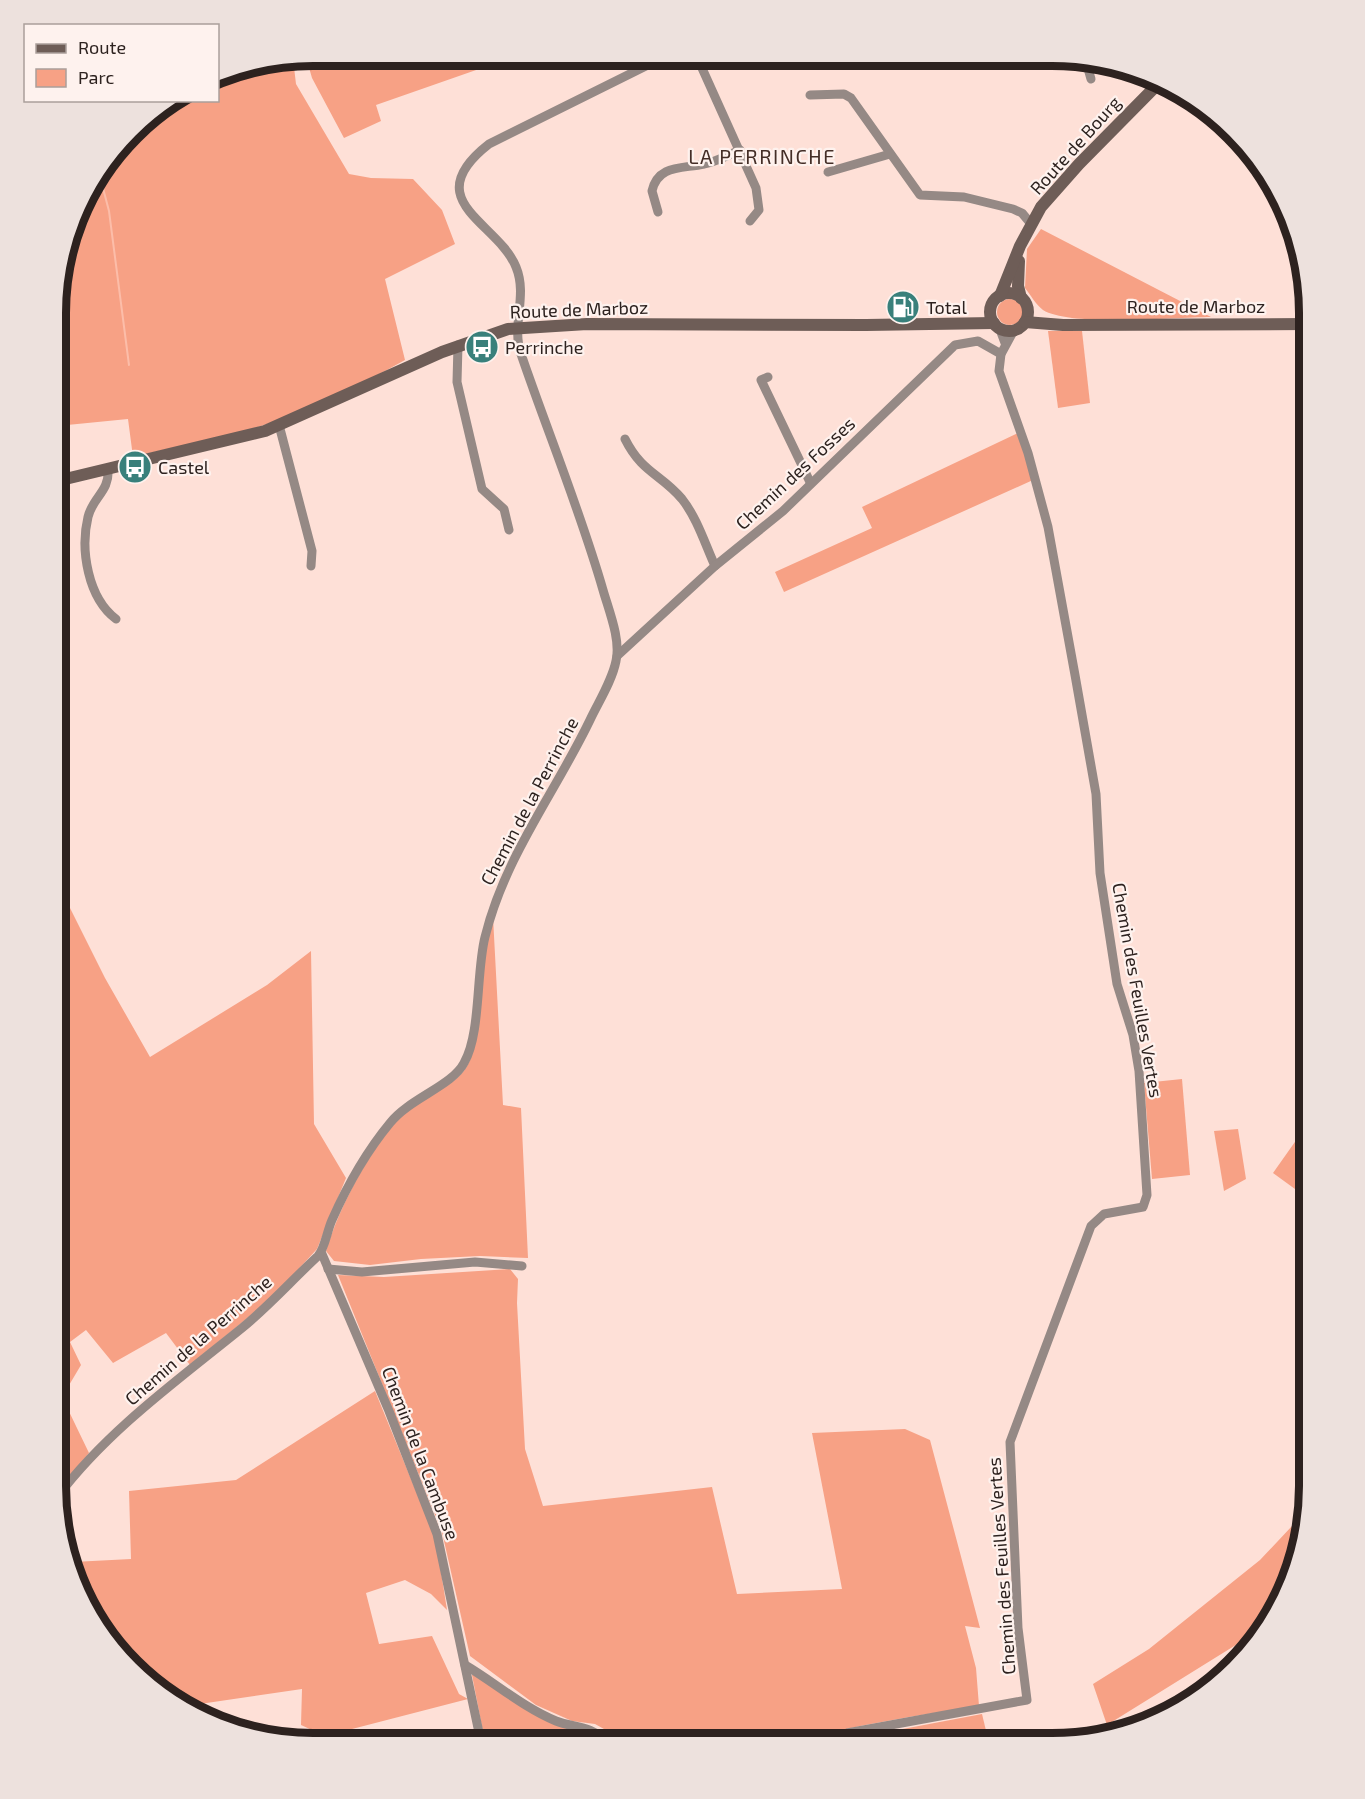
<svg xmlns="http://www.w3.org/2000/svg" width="1365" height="1799" font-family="'Exo 2',sans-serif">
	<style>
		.green { fill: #f7a185 }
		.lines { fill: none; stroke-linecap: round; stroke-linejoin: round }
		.stream { stroke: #fcbda9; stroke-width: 2 }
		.street { stroke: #958985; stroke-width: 9 }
		.secondary { stroke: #6e5d57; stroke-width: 12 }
		.labels { text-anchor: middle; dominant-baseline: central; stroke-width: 4.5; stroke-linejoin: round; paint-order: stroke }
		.street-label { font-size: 18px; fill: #2d221f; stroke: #fef2ee }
		.poi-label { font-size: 18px; fill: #2d221f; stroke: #fef2ee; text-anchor: start }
		.neighbourhood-label { font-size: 20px; letter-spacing: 1.5px; fill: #442e27; stroke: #fef2ee }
		.rim { fill: none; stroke: #2d221f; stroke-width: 8 }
	</style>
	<rect width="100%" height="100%" fill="#fee0d7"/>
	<g class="green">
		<polygon points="313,56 476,56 479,69 376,105 381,121 344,138 312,78 306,57"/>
		<path d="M293,59L296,84L349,174L371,178L413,179L442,210L455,244L385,279L405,360C358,386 310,411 258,427C218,439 175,447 133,457L128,419L57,426L58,279L90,184L143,119L176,101L218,100V76L230,69Z"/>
		<path d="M1041,229L1211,317C1175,317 1070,327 1043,310C1036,305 1030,294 1025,288L1027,249Z"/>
		<circle cx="1010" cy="312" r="13"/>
		<polygon points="1048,331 1082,331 1090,403 1058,408"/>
		<polygon points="1018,433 1033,480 784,592 775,572 872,528 862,507"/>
		<polygon points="57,882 105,978 150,1057 267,985 311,951 314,1124 346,1178 317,1249 272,1298 190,1365 166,1333 113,1363 86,1330 70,1342 81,1365 62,1397 89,1453 57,1492"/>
		<path d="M493,917L503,1105L521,1108L528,1258L480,1256L421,1259L370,1265L334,1261L326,1251C340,1205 372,1144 407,1110C427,1091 458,1089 470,1060C476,1046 475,1026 476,1011C480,979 486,948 493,917Z"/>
		<polygon points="1182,1079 1190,1175 1152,1179 1144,1083"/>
		<polygon points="1309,1122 1309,1205 1295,1189 1273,1173"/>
		<polygon points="1238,1129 1246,1179 1224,1191 1214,1131"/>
		<path d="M1309,1223V1292C1298,1273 1304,1243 1309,1223Z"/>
		<path d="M510,1269L518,1279L517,1303L525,1449L543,1506L712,1487L737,1594L842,1589L812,1433L905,1429L930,1440L980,1628L965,1626L976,1668L979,1706C917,1716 854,1724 794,1743L612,1742L604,1729L595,1724L572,1721L536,1705L470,1656L442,1532L338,1275L384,1277Z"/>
		<polygon points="375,1391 436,1540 447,1610 431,1594 405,1580 366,1593 379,1644 432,1636 459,1694 468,1699 325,1736 301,1725 302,1689 186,1706 169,1700 120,1656 82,1600 73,1562 131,1559 129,1491 236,1480"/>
		<polygon points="1308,1509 1296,1569 1268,1625 1107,1725 1093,1684 1149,1649 1260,1560"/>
		<polygon points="476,1674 522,1706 592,1735 601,1742 485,1742 472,1675"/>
		<polygon points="982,1714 989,1743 945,1743 887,1732"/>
	</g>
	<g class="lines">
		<polyline class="stream" points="99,173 109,211 129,365"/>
		<g class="street">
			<polyline points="697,57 756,188 759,210 750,221"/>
			<polyline points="1085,58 1091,79"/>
			<polyline points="810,95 844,94 851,98 920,195 964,197 1013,209 1022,213 1032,225"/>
			<polyline points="828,172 890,154"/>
			<path d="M658,212L652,191C658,164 683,169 704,164C716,162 728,155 740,150"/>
			<polyline points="999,327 1005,343"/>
			<polyline points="458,345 457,382 482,489 504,509 509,530"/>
			<polyline points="768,377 761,380 810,482"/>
			<polyline points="279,425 312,551 311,566"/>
			<path d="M625,439C642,473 661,474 682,499C697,518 705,544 715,566"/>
			<path d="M108,468C110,492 93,496 88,517C80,550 88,598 116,619"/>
			<polyline points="617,656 715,566 783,511 955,345 978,341 1001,354"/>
			<polyline points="322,1254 389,1411 437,1534 481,1742"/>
			<polyline points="328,1269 362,1272 475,1262 522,1266"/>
			<path d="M58,1496C108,1430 178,1380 242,1328C269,1306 292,1280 318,1256C325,1248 327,1231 332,1220C347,1186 366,1152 390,1123C410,1098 452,1086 464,1063C481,1034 476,972 485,937C505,856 555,793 590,720C599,701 612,681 616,661C621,640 609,611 603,590C580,510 548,433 521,354C511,325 528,296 516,267C498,222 416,201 489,144L664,57"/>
			<path d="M465,1665C494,1682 524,1708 556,1721C574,1728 592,1725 605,1742"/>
			<polyline points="807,1743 847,1733 1027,1700 1018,1628 1010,1442 1091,1226 1104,1214 1143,1207 1147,1195 1139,1071 1133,1035 1117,984 1100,873 1096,794 1075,675 1048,527 1028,453 999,371 1001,354 1014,330"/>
		</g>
		<g class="secondary">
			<polyline points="1019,261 1018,286 1021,298"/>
			<circle cx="1009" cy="312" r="19"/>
			<polyline points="1000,296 1020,246 1041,207 1079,164 1157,85"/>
			<polyline points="1025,322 1063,325 1309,324"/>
			<polyline points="57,481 265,431 442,352 508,329 587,324 866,325 994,323"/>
		</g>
	</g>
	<defs>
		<symbol id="fuel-disc" viewBox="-11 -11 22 22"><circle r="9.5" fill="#39807b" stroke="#fef2ee"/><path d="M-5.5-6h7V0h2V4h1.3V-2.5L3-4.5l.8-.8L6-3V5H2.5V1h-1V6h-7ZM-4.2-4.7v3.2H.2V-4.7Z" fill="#fff"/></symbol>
		<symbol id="bus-disc" viewBox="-11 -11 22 22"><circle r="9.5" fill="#39807b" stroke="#fef2ee"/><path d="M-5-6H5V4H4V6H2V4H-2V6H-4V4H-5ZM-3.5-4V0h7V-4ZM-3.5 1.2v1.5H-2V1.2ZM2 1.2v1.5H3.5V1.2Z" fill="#fff"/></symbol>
	</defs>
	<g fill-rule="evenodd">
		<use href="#fuel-disc" x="884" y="288" width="38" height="38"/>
		<use href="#bus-disc" x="463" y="328" width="38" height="38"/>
		<use href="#bus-disc" x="116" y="448" width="38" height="38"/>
	</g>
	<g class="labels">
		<g class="street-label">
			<text transform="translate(1075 145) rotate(-48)">Route de Bourg</text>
			<text x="1196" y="306">Route de Marboz</text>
			<text transform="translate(579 309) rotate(-2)">Route de Marboz</text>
			<text transform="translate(795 473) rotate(-43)">Chemin des Fosses</text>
			<text transform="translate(529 801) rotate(-62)">Chemin de la Perrinche</text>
			<text transform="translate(1138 990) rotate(80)">Chemin des Feuilles Vertes</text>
			<text transform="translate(198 1340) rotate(-41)">Chemin de la Perrinche</text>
			<text transform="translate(421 1453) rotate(69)">Chemin de la Cambuse</text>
			<text transform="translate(1001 1566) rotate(-94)">Chemin des Feuilles Vertes</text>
		</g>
		<g class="poi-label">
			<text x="926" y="307">Total</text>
			<text x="505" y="347">Perrinche</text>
			<text x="158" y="467">Castel</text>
		</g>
		<g class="neighbourhood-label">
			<text x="762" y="156">LA PERRINCHE</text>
		</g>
	</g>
	<path d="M0 0H1365V1799H0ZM313 66H1052A247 247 0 0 1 1299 313V1486A247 247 0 0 1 1052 1733H313A247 247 0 0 1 66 1486V313A247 247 0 0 1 313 66Z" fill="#ede1dd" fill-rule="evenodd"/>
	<path class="rim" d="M313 66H1052A247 247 0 0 1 1299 313V1486A247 247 0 0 1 1052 1733H313A247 247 0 0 1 66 1486V313A247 247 0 0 1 313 66Z"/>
	<rect x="24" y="24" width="195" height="78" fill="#fef2ee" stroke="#aa9f9b" stroke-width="1.5"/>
	<rect x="36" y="44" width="30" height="9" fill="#6e5d57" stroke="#aa9f9b" stroke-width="1.5"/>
	<text x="78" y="54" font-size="18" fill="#2d221f">Route</text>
	<rect x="36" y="69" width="30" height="18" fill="#f7a185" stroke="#aa9f9b" stroke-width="1.5"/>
	<text x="78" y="84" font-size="18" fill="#2d221f">Parc</text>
</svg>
